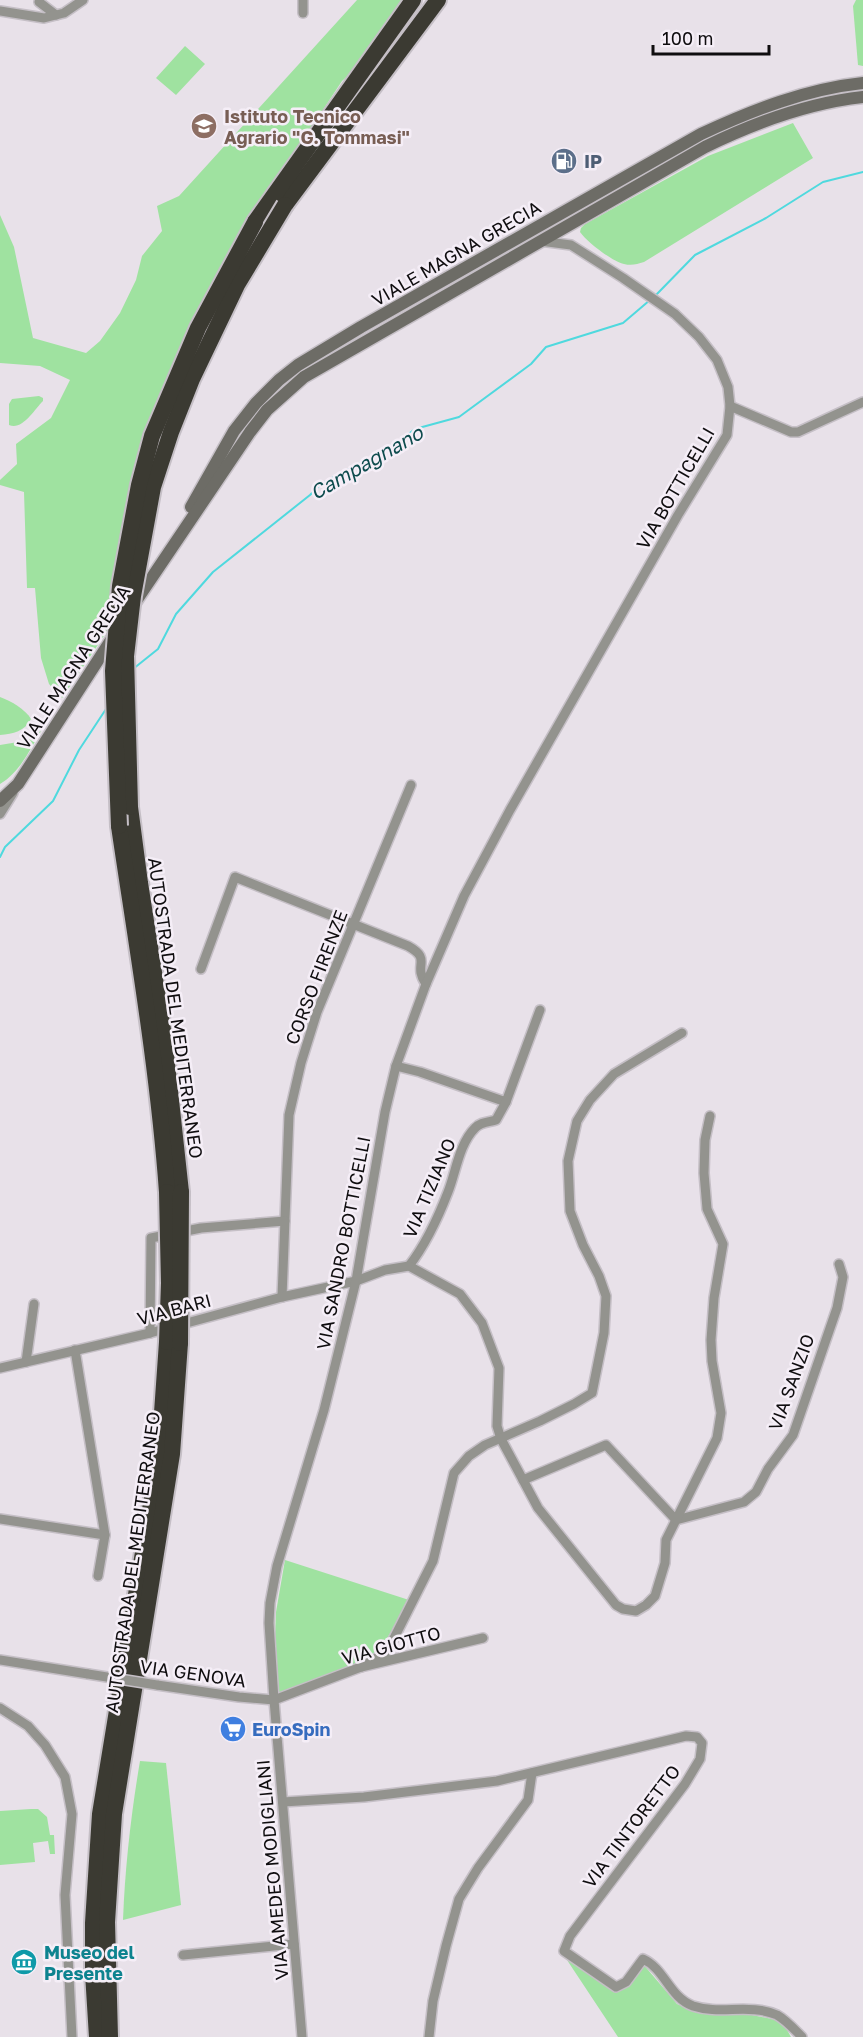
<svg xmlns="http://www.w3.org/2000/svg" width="863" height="2037" font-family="'Golos Text',sans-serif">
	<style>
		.green { fill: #9fe2a0 }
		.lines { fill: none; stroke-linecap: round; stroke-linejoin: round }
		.stream { stroke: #4fd9de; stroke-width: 2 }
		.street-casing { stroke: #c5bfc6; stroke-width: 12 }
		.secondary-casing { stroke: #c5bfc6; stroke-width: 15 }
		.highway-casing { stroke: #c5bfc6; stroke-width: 20 }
		.street { stroke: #93938e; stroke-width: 9 }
		.secondary { stroke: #6d6c66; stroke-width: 12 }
		.highway { stroke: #3b3a32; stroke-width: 16 }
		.street-bridge-casing { stroke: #c5bfc6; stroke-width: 12; stroke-linecap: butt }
		.highway-bridge-casing { stroke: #c5bfc6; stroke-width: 20; stroke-linecap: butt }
		.street-bridge { stroke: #93938e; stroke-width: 9 }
		.highway-bridge { stroke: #3b3a32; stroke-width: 16 }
		.labels { text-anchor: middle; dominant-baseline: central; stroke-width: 5; stroke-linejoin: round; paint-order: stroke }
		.education-label { font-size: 18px; font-weight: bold; fill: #785e54; stroke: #f5eef7; text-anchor: start }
		.service-label { font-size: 18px; font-weight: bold; fill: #4e5e75; stroke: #f5eef7; text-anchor: start }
		.street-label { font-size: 18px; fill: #0f0d0f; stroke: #f5eef7 }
		.shop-label { font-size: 18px; font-weight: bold; fill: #366cbe; stroke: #f5eef7; text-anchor: start }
		.culture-label { font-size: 18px; font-weight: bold; fill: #0d838f; stroke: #f5eef7; text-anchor: start }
		.water-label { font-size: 20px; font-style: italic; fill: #0d4b4d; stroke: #f5eef7 }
	</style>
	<rect width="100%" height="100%" fill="#e8e1e9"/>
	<g class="green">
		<polygon points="357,0 401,0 359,66 342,81 256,211 150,436 114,621 62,698 49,684 41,658 35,588 27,588 24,492 0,485 0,480 17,464 16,444 51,418 70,380 40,366 0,363 0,215 14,247 33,338 86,353 100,341 120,313 136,280 142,256 162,231 157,206 179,196"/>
		<polygon points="856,0 863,0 863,66 858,65 853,6"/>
		<polygon points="185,46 205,64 176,95 156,78"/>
		<path d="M793,123L813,158L644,262C637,264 632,266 624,264C613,262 587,242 580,232L581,228L585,224L708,156Z"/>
		<path d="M39,396L43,398V401C34,410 22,431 9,425V404L12,399Z"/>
		<path d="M0,697C11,701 25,709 31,719C25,731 13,734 0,735Z"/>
		<path d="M41,731C29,751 20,772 0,784V745L24,741Z"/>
		<polygon points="285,1560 409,1600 381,1649 362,1663 283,1694 279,1693 275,1638 276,1612"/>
		<path d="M140,1761L166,1763L181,1905L123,1920C125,1867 131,1814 140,1761Z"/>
		<polygon points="31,1809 38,1809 47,1817 50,1835 54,1835 55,1854 50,1854 48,1841 33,1843 35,1862 0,1865 0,1811"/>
		<polygon points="567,1960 618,1992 643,1964 677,2004 697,2013 747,2014 782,2021 791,2037 618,2037"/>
	</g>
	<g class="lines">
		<g class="stream">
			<polyline points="655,296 695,255 766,218 823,182 863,172"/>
			<polyline points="133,669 158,649 176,614 213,572 310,495 321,484 393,446 415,429 459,417 531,364 546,347 623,323 650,300"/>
			<polyline points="0,857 5,847 53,801 79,750 108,706"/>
		</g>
		<defs>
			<g id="street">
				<polyline points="39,2 56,15"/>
				<polyline points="0,11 44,18 64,13 83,0"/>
				<polyline points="303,13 303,0"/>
				<polyline points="730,406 791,432 798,432 863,402"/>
				<polyline points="0,814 13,793"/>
				<path d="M201,969L235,877L408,946C433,960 412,964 426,984"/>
				<polyline points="396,1066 420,1072 506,1102 540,1010"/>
				<path d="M409,1266C426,1244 438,1218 448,1192C456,1172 459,1144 475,1128C480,1122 489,1122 496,1120L506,1102"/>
				<polyline points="282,1297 289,1115 301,1063 317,1012 411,785"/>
				<polyline points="150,1333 151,1238 201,1228 285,1221"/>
				<polyline points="75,1350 105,1535 98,1576"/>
				<polyline points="26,1362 34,1304"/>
				<polyline points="0,1368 150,1333 282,1297 356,1281 385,1270 409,1266 460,1294 482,1323 499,1368 497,1426 501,1439 538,1508 616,1605 623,1609 636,1611 646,1605 655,1596 665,1563 666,1540 676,1520 744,1502 756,1492 768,1469 793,1435 837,1308 843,1277 839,1264"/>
				<polyline points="523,1480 606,1445 676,1520 717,1438 721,1413 712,1361 711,1340 714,1298 723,1244 707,1209 704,1173 705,1140 710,1116"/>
				<polyline points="0,1519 105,1535"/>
				<polyline points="0,1660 88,1674"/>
				<polyline points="361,1667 387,1652 433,1561 454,1473 469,1456 485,1445 540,1421 574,1404 592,1393 604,1333 606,1296 599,1276 583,1245 570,1211 568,1161 577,1121 590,1100 614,1074 682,1033"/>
				<polyline points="157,1685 239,1697 274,1700 361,1667 483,1638"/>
				<polyline points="0,1708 28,1726 45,1745 65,1777 72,1814 65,1895 72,2037"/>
				<path d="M283,1802L364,1797L497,1781L686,1736L697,1737L702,1743L700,1759L685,1784L570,1936L564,1951L616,1987L626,1982L643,1959C665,1969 669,1997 693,2006C720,2015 750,2003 777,2015C786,2020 795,2030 802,2037"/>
				<polyline points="183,1955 294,1944"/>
				<polyline points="302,2037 274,1700 269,1623 270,1603 277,1566 324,1410 356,1281 385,1112 396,1066 426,984 464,896 510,810 678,515 727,435 730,406 728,387 717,360 699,337 675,314 623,278 571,245 540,241"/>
				<polyline points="429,2037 433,2001 446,1946 459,1899 478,1868 528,1800 532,1773"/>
			</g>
			<g id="secondary">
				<path d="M191,507L234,431L256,403L279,380L298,365L361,327L701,134C753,110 806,89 863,83"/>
				<path d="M134,604L250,432L267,410L304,377L705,147C754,123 808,103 863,97"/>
				<polyline points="0,801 18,784 115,634"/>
			</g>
			<g id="highway">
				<polyline points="285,205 438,0"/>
				<polyline points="255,222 413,0"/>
				<polyline points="130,807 140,883 164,1036 181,1192"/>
				<path d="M119,826C137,948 158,1069 167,1192"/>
				<polyline points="97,2037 93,1973 93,1923 100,1814 159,1455 167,1342"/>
				<polyline points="110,2037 107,1922 114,1814 172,1454 180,1343"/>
			</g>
		</defs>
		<use href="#street" class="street-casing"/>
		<use href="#secondary" class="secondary-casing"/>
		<use href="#highway" class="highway-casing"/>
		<use href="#street" class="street"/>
		<use href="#secondary" class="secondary"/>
		<use href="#highway" class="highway"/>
		<defs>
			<polyline id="street-bridge" points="88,1674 157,1685"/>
			<g id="highway-bridge">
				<polyline points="130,807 126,656 133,596 153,487 171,432 192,379 237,285 285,205"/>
				<polyline points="119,826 113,671 120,586 139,485 152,436 198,328 255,222"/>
				<polyline points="167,1342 169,1283 167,1192"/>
				<polyline points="180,1343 181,1192"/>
			</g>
		</defs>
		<use href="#street-bridge" class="street-bridge-casing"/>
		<use href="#highway-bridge" class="highway-bridge-casing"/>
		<use href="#street-bridge" class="street-bridge"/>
		<use href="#highway-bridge" class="highway-bridge"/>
	</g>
	<defs>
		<symbol id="university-disc" viewBox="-11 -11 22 22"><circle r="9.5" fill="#8d6e63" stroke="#f5eef7"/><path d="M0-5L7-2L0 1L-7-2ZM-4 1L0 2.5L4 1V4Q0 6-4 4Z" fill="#fff"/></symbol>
		<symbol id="fuel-disc" viewBox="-11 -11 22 22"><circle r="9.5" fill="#5c6f8a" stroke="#f5eef7"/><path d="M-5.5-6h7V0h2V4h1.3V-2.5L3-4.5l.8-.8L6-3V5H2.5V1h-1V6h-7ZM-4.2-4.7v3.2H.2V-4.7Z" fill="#fff"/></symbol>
		<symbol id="supermarket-disc" viewBox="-11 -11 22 22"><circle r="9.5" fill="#3f7fe0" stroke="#f5eef7"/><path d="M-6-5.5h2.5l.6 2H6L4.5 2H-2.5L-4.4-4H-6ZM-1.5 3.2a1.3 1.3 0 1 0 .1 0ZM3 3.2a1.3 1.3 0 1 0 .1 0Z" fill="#fff"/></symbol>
		<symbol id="museum-disc" viewBox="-11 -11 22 22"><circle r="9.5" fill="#0f9aa8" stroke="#f5eef7"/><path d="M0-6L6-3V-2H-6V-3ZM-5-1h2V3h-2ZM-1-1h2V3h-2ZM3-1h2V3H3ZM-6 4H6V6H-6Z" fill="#fff"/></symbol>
	</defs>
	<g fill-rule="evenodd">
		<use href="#university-disc" x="189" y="111" width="30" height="30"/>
		<use href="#fuel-disc" x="549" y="146" width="30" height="30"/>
		<use href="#supermarket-disc" x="218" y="1714" width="30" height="30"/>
		<use href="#museum-disc" x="9" y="1947" width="30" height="30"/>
	</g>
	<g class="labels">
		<g class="education-label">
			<text x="224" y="116">Istituto Tecnico<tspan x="224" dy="21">Agrario "G. Tommasi"</tspan></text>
		</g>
		<g class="service-label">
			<text x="584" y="161">IP</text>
		</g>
		<g class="street-label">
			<text transform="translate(456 253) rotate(-30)">VIALE MAGNA GRECIA</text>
			<text transform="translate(675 488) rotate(-60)">VIA BOTTICELLI</text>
			<text transform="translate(73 667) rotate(-57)">VIALE MAGNA GRECIA</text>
			<text transform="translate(316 977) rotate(-69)">CORSO FIRENZE</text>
			<text transform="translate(176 1008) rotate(82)">AUTOSTRADA DEL MEDITERRANEO</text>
			<text transform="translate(429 1188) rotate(-67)">VIA TIZIANO</text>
			<text transform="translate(343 1243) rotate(-79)">VIA SANDRO BOTTICELLI</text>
			<text transform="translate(174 1309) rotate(-15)">VIA BARI</text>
			<text transform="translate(791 1382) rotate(-70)">VIA SANZIO</text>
			<text transform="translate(132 1562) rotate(-82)">AUTOSTRADA DEL MEDITERRANEO</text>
			<text transform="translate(391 1645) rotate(-15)">VIA GIOTTO</text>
			<text transform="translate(193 1673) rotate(8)">VIA GENOVA</text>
			<text transform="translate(631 1826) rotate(-53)">VIA TINTORETTO</text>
			<text transform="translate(272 1870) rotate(-95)">VIA AMEDEO MODIGLIANI</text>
		</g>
		<g class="shop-label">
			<text x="252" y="1729">EuroSpin</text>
		</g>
		<g class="culture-label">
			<text x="44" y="1952">Museo del<tspan x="44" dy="21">Presente</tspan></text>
		</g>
		<g class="water-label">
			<text transform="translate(366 462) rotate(-30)">Campagnano</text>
		</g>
	</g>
	<path d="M653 45v9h116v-9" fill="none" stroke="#0f0d0f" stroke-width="3"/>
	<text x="662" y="45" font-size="18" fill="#0f0d0f" stroke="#f5eef7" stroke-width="4.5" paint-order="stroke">100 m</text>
</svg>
